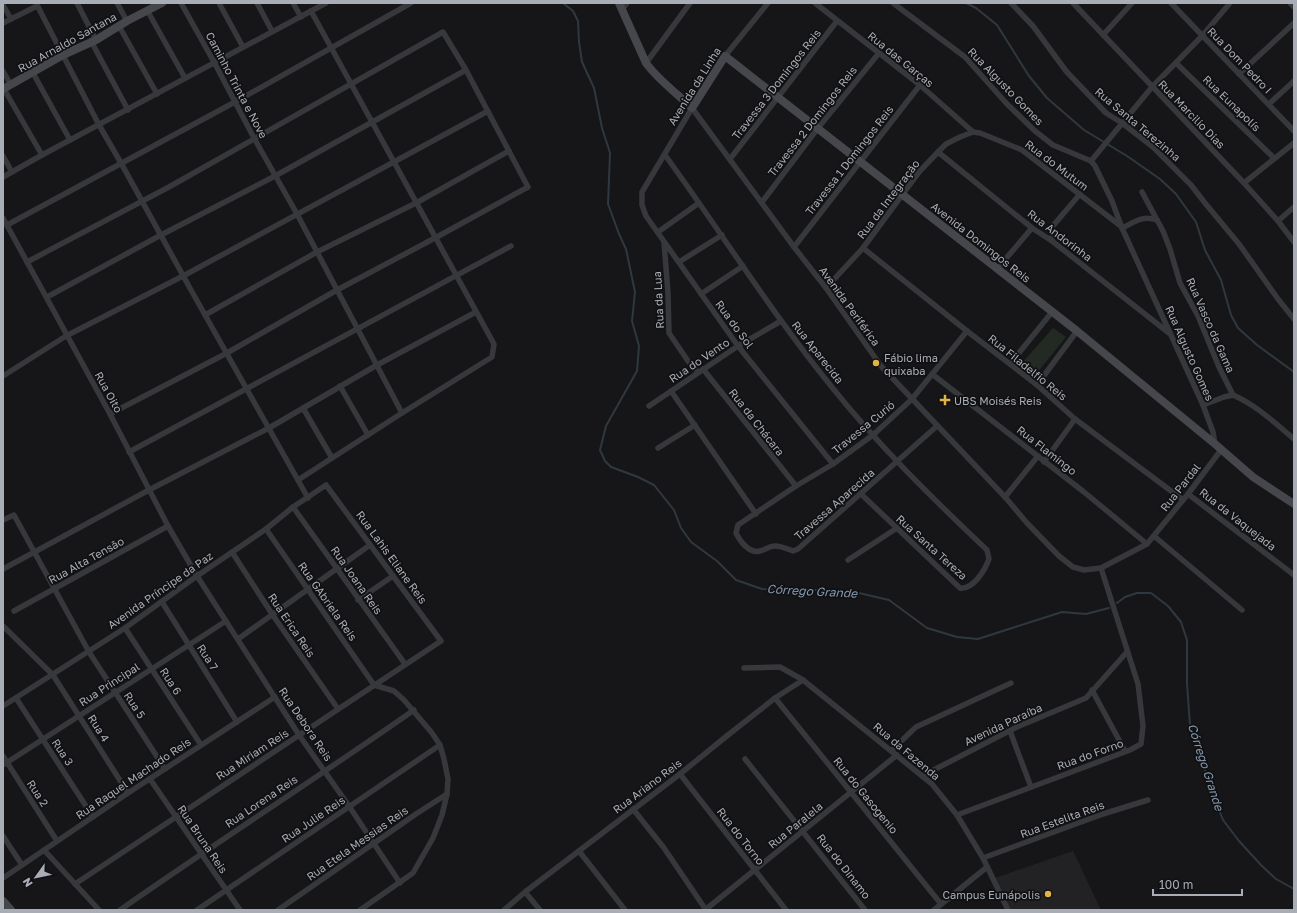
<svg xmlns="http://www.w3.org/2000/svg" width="1297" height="913" font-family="'Golos Text',sans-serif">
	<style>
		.built { fill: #222225 }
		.green { fill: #232a24 }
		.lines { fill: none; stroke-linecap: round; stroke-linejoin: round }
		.stream { stroke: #30383f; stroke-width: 2 }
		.street { stroke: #37383c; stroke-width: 5.5 }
		.secondary { stroke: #46474c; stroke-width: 8 }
		.poi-dot { fill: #e1b445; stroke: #111113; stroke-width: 1.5 }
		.labels { text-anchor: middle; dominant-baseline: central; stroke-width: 3.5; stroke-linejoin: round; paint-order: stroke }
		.street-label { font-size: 11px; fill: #a9adb6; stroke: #111113 }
		.poi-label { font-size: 11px; fill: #a9adb6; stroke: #111113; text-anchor: start }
		.water-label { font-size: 12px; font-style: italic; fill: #8498ae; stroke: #111113 }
	</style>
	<rect width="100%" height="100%" fill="#161618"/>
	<polygon class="built" points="1073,851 1101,910 1011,910 995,878"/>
	<polygon class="green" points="1053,328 1066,337 1037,373 1022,363"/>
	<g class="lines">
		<g class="stream">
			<polyline points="563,3 573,11 578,21 579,42 582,62 594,88 602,128 610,153 608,204 619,234 626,249 635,292 632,321 639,346 637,371 606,426 600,450 605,461 611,467 638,477 654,485 674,510 681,528 691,542 717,561 736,580 762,589 815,590 859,593 889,600 927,628 957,637 978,639 1062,612 1086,614 1109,608"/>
			<polyline points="966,3 976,8 997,25 1029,76 1047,98 1084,130 1127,156 1160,179 1176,194 1196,222 1205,250 1221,280 1231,315 1238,328 1257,345 1294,372"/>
			<polyline points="1117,603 1125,597 1137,593 1151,593 1168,606 1181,622 1187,640 1187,684 1190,725 1213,795 1223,820 1239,841 1261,865 1276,879 1294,889"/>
		</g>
		<g class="street">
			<polyline points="36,3 99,125 121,163 191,290 308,498"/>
			<polyline points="77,3 96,40"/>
			<polyline points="117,3 127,21"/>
			<polyline points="181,3 214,62 254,138 297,214 402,413"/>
			<polyline points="219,3 243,47"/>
			<polyline points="257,3 272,31"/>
			<polyline points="293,3 301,17"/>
			<polyline points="815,3 920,85 973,132"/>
			<polyline points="893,3 965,57 1007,104 1035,131 1053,145 1091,161"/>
			<polyline points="1011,3 1033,26 1066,71 1085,91 1106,113 1122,123 1153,147 1191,185 1205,203 1239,244 1278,299 1294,319"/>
			<polyline points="1073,3 1244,183 1278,221 1294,242"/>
			<polyline points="1171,3 1294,131"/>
			<polyline points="1290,3 1294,7"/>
			<polyline points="3,5 11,19"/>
			<polyline points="147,10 185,78"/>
			<polyline points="622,10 627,3"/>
			<polyline points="3,23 37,6"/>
			<polyline points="119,26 157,94"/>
			<polyline points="1103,35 1132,3"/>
			<polyline points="91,41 128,110"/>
			<polyline points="725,56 768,3"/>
			<polyline points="646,63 690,3"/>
			<polyline points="1176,63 1274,158"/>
			<polyline points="3,71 11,85"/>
			<polyline points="33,73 70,140"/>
			<polyline points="1239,74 1294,23"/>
			<polyline points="4,89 42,155"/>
			<polyline points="1269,104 1294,81"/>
			<polyline points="938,152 1032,228 1052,241 1169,333"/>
			<path d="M665,155C721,232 771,312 831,386C878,445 932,498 987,550L989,559C985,570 973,590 960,588L861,494"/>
			<polyline points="3,156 12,172"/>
			<polyline points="730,159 837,21"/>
			<polyline points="3,177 42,155 326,3"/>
			<polyline points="1244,183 1294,143"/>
			<path d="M1142,192L1163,231L1170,249L1180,283L1198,316L1219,367L1233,395C1256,405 1275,423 1294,439"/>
			<polyline points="762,202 818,128 879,53"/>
			<polyline points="3,218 110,414 168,526 197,576 299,735 349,806 400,883"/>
			<polyline points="1278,221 1294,207"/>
			<polyline points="7,225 235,102 411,3"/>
			<path d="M1122,228C1135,222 1142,215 1157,220"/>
			<polyline points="658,232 699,203"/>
			<polyline points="1052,241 1052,227 1080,194"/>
			<polyline points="664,242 668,293 669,333 688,361 698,372"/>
			<polyline points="794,247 920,85"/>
			<polyline points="863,248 967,331 1037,385 1075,419 1183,500"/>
			<polyline points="27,262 169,187 443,32 466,70 528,187 435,238 337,290 227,353 110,414"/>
			<polyline points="679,262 722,235"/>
			<polyline points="997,269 1032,228"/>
			<polyline points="826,288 863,248 919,172 938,152 946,144 960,137 973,132 980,133 1022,150 1122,227"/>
			<polyline points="701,294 743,266"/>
			<polyline points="47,297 161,235 275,176 466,70"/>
			<polyline points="205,315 317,252 416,203 509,151"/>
			<polyline points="1010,364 1052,312"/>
			<polyline points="703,369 796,486"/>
			<polyline points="932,374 1084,492 1147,544"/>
			<polyline points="3,376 66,336 183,276 488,111"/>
			<polyline points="1037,385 1077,331"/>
			<polyline points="340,386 368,435"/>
			<polyline points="671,391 756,514"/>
			<polyline points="1203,405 1224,397 1233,395"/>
			<polyline points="649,406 738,346 781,321"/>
			<polyline points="303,408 332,458"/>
			<path d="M937,426L798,549L793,551C788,549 781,546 775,546C769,546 765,550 760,551C749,554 740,541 736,533L738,525L796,486L833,464L873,435L912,399L967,331"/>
			<polyline points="1215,444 1213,432 1203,405 1122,228 1112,201 1095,166 1091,161 1152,87 1202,36 1230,3"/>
			<polyline points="658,448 695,425"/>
			<polyline points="129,452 511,246"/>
			<polyline points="1044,462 1075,419"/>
			<polyline points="833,464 738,346 646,216 642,205 642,192 692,108 794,247 826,288 881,366 1005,497 1027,523 1059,556 1073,567 1084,570 1101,568 1147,544 1188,494 1221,450"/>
			<polyline points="298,480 402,413 492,357 494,344 311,11"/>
			<polyline points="1188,494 1294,575"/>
			<polyline points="1005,497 1038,456"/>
			<polyline points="293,507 405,664"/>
			<polyline points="3,520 14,515 89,652 165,769"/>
			<polyline points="266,529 374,685 394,691 404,700 432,733 440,745 444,759 448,779 447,794 442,815 433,838 413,873 360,910"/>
			<polyline points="1154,536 1242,610"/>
			<polyline points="232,552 272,614 338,709"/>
			<polyline points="848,560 897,528"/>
			<polyline points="3,569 149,490 269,428 377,365 476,312"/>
			<polyline points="358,600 393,576"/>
			<polyline points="162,602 237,722"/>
			<polyline points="14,611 168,526"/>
			<polyline points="3,626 53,675 128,793"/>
			<polyline points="125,628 201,745"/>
			<polyline points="238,639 370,545"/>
			<polyline points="744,668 780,667 803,680 932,784 957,815 983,858 1008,910"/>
			<polyline points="1092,690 1125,751"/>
			<polyline points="16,698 93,817"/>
			<polyline points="775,698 941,904"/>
			<polyline points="3,706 125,628 197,576 266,529 293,507 326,485 441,641 75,884"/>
			<polyline points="1010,731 1031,787"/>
			<polyline points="892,750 916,727 1011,683"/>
			<polyline points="3,756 57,841"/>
			<polyline points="745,759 865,910"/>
			<polyline points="3,765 226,621"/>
			<polyline points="680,774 786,910"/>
			<polyline points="922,776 1017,727 1086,698 1127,652"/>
			<polyline points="150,779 240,910"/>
			<polyline points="633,809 664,848 706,910"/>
			<polyline points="957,815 1130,750 1141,744 1143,726 1138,684 1101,568"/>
			<polyline points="3,836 22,865"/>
			<polyline points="44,850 99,910"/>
			<polyline points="579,851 625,910"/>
			<polyline points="983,858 1103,814 1148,800"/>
			<polyline points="3,878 128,793 275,697"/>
			<polyline points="525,892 540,910"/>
			<path d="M120,910C217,842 317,778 414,710"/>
			<polyline points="197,910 440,745"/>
			<polyline points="278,910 416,814 447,794"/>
			<polyline points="504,910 525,892 680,774 728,735 775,698 803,680"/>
			<polyline points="705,910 897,755"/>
			<polyline points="934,910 987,867"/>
		</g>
		<g class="secondary">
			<path d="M619,3L646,63C659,81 677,93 692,108L725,56L1077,331L1215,444L1253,477L1294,504"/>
			<polyline points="3,89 63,55 96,40 127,21 162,3"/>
			<polyline points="3,901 11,910"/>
		</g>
	</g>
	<g class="poi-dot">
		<circle cx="876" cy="363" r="4"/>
		<path d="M943 394h4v4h4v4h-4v4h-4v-4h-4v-4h4z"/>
		<circle cx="1048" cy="894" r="4"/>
	</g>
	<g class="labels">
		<g class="street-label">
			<text transform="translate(67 42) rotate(-29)">Rua Arnaldo Santana</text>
			<text transform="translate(901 59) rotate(39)">Rua das Garças</text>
			<text transform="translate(1240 60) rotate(46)">Rua Dom Pedro I</text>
			<text transform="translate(776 84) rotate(-52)">Travessa 3 Domingos Reis</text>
			<text transform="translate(237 85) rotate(62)">Caminho Trinta e Nove</text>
			<text transform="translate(694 86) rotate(-58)">Avenida da Linha</text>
			<text transform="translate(1006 86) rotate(46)">Rua Algusto Gomes</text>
			<text transform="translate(1232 103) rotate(44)">Rua Eunapolís</text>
			<text transform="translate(1192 114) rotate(46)">Rua Marcilio Dias</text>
			<text transform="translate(812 121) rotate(-52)">Travessa 2 Domingos Reis</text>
			<text transform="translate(1138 124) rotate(40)">Rua Santa Terezinha</text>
			<text transform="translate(849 160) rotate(-52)">Travessa 1 Domingos Reis</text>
			<text transform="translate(1057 165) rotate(37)">Rua do Mutum</text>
			<text transform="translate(888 199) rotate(-53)">Rua da Integração</text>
			<text transform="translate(1060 235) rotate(37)">Rua Andorinha</text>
			<text transform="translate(981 242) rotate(38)">Avenida Domingos Reis</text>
			<text transform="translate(658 300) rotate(-93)">Rua da Lua</text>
			<text transform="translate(850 306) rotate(54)">Avenida Periférica</text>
			<text transform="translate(735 324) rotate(54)">Rua do Sol</text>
			<text transform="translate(1211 325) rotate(66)">Rua Vasco da Gama</text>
			<text transform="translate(818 352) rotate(52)">Rua Aparecida</text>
			<text transform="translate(1190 353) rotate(66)">Rua Algusto Gomes</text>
			<text transform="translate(699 360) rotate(-34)">Rua do Vento</text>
			<text transform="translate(1028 367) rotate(39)">Rua Filadelfio Reis</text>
			<text transform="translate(109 392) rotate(61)">Rua Oito</text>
			<text transform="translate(757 422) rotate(52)">Rua da Chácara</text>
			<text transform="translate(863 427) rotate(-39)">Travessa Curió</text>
			<text transform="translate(1047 450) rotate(38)">Rua Flamingo</text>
			<text transform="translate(1180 487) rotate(-52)">Rua Pardal</text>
			<text transform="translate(834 504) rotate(-41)">Travessa Aparecida</text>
			<text transform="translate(1238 519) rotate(38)">Rua da Vaquejada</text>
			<text transform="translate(932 547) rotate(42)">Rua Santa Tereza</text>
			<text transform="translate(392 557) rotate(54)">Rua Lahis Eliane Reis</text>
			<text transform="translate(86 560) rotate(-29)">Rua Alta Tensão</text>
			<text transform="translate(357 580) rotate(55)">Rua Joana Reis</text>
			<text transform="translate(160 590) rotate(-35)">Avenida Príncipe da Paz</text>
			<text transform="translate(328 601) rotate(55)">Rua GAbriela Reis</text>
			<text transform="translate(292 625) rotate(56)">Rua Erica Reis</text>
			<text transform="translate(208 657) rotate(57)">Rua 7</text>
			<text transform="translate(171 681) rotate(57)">Rua 6</text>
			<text transform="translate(109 684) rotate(-33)">Rua Principal</text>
			<text transform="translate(135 705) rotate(57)">Rua 5</text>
			<text transform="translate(306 724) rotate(56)">Rua Debora Reis</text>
			<text transform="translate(1003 724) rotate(-25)">Avenida Paraíba</text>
			<text transform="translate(99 728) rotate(58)">Rua 4</text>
			<text transform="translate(907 751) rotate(40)">Rua da Fazenda</text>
			<text transform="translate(63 752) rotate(57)">Rua 3</text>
			<text transform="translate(252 754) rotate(-33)">Rua Miriam Reis</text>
			<text transform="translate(1090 754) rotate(-20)">Rua do Forno</text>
			<text transform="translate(133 778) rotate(-34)">Rua Raquel Machado Reis</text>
			<text transform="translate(647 786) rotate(-37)">Rua Ariano Reis</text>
			<text transform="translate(38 793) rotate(57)">Rua 2</text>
			<text transform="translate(866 795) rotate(51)">Rua do Gasogenio</text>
			<text transform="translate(261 801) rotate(-34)">Rua Lorena Reis</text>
			<text transform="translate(313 819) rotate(-34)">Rua Julie Reis</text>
			<text transform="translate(1062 819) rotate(-20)">Rua Estelita Reis</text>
			<text transform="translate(795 825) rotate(-39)">Rua Paralela</text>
			<text transform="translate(741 836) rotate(52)">Rua do Torno</text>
			<text transform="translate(203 839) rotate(56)">Rua Bruna Reis</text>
			<text transform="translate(357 843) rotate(-35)">Rua Etela Messias Reis</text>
			<text transform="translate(844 866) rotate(52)">Rua do Dinamo</text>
		</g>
		<g class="poi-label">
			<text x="884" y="357">Fábio lima<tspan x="884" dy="13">quixaba</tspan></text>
			<text x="954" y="400">UBS Moisés Reis</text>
			<text x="1040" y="894" text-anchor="end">Campus Eunápolis</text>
		</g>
		<g class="water-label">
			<text transform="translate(812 591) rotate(3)">Córrego Grande</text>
			<text transform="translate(1206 767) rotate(72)">Córrego Grande</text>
		</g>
	</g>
	<rect width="1297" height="913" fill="none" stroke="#a9adb6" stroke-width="8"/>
	<g transform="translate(36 877) rotate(237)" stroke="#111113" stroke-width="3" paint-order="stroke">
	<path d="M0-3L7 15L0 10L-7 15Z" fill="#a9adb6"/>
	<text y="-6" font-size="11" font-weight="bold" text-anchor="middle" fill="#a9adb6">N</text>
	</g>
	<path d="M1153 889v6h89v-6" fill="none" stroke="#a9adb6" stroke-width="2"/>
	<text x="1159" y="889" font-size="12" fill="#a9adb6" stroke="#111113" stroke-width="3" paint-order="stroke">100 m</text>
</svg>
